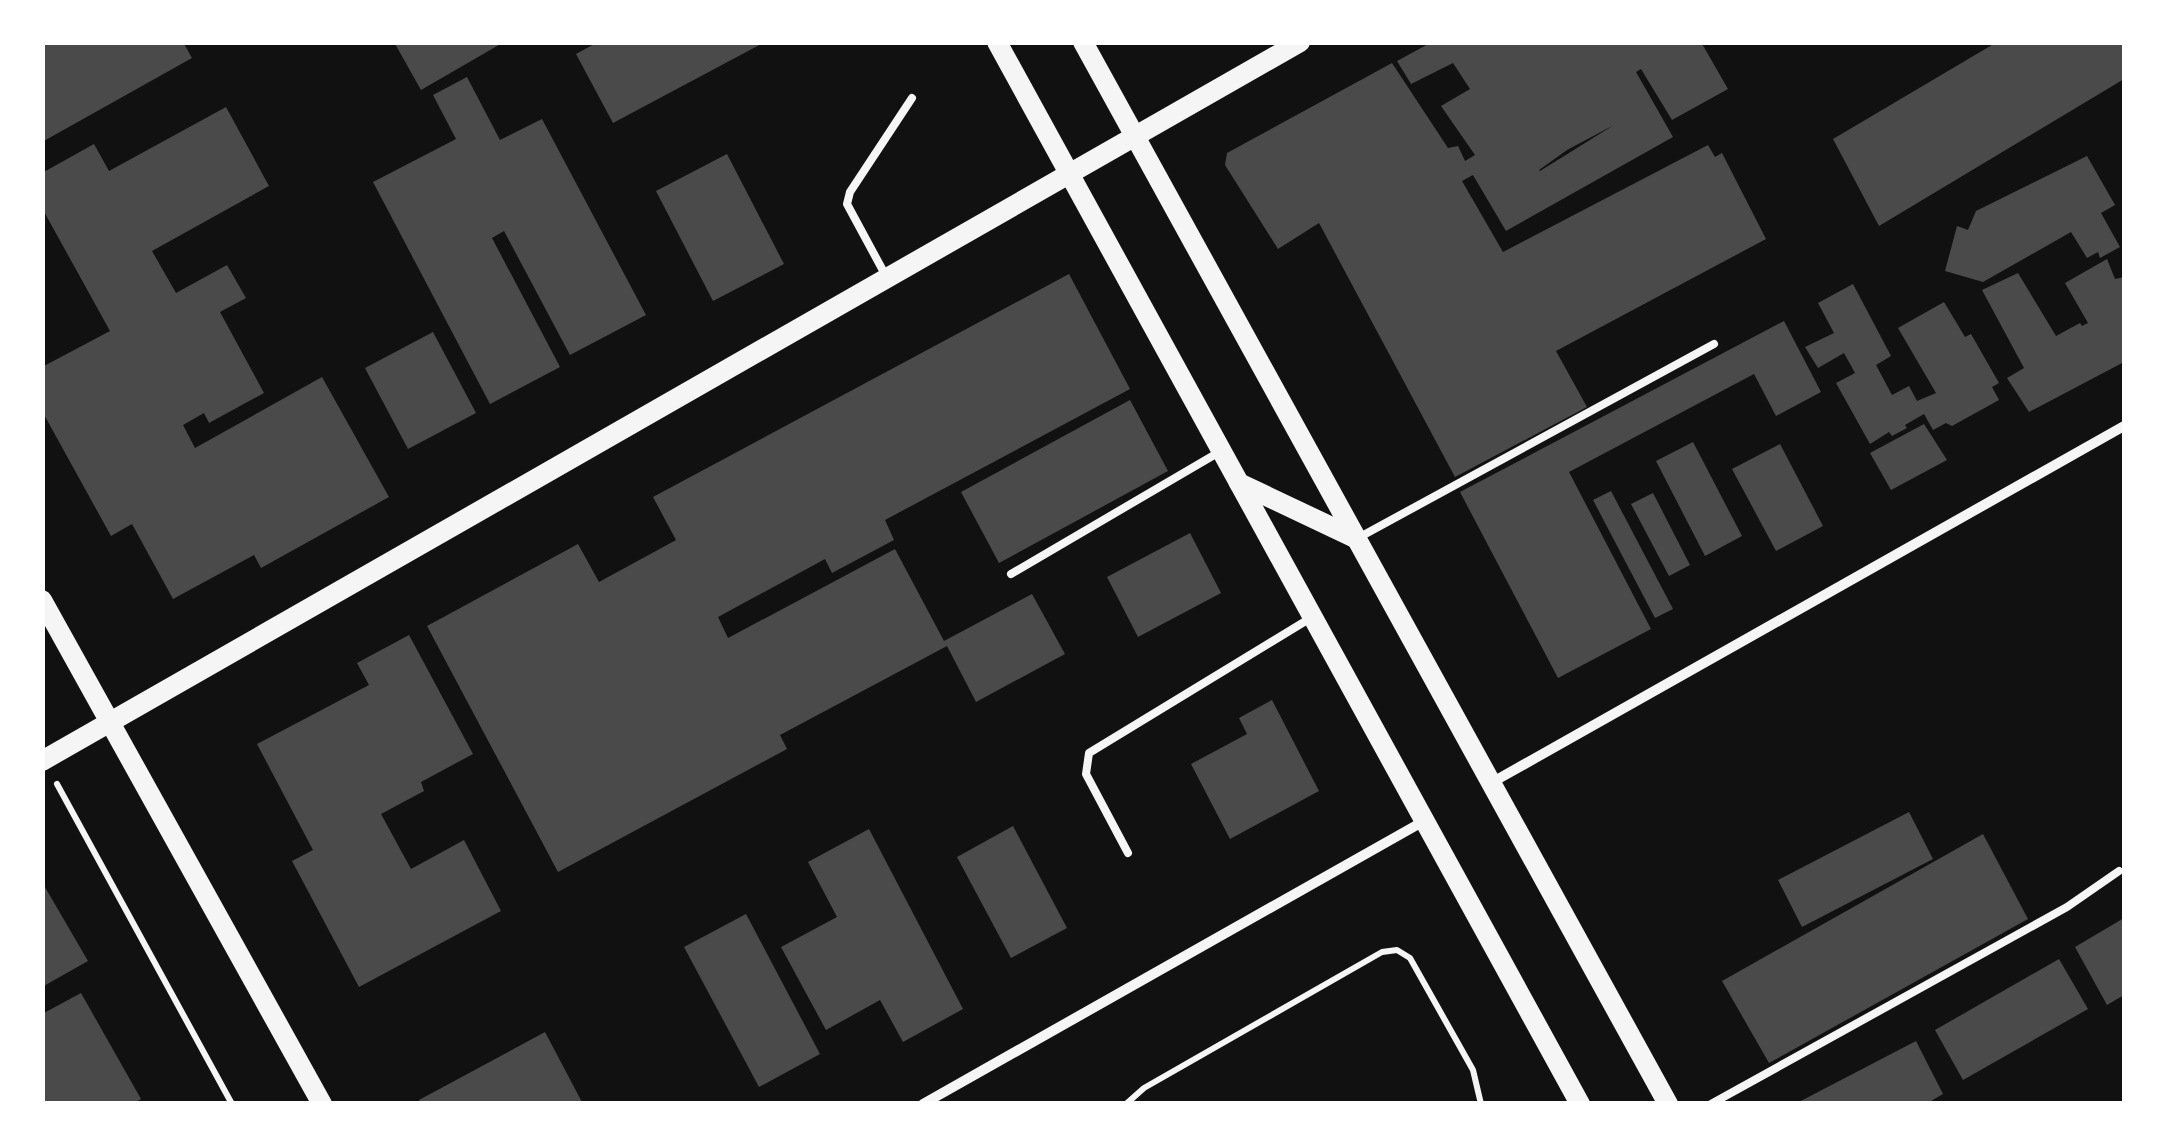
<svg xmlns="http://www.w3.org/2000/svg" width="2167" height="1146" font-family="'Archivo Narrow',sans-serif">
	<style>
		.building { fill: #4a4a4a; fill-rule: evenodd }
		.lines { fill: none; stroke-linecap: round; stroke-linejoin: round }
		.path { stroke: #f5f5f5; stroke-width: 6 }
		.service { stroke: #f5f5f5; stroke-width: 8 }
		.minor { stroke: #f5f5f5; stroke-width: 10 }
		.secondary { stroke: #f5f5f5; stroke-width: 20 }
	</style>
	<rect width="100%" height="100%" fill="#111"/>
	<g class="building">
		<polygon points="42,42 183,42 192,58 42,142"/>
		<polygon points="394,42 504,42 421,90"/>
		<polygon points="598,42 765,42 613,123 576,54"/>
		<path d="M1432,42H1701L1728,89L1672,120L1641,69L1636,72L1673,137L1506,231L1473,175L1462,181L1503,252L1708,145L1715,157L1722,153L1766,239L1556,351L1587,407L1455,477L1319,223L1278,249L1225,165L1227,153L1392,63L1448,148L1458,146L1465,161L1475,155L1441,106L1470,89L1453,63L1411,84L1397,61ZM1614,125L1540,171L1539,170L1567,150Z"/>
		<polygon points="1997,42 2124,42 2124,79 1879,226 1833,139"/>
		<polygon points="467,77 500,140 542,119 646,315 570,355 504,231 492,238 560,367 490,404 373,182 456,139 433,95"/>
		<polygon points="226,107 269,186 152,251 176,293 227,265 246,298 220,312 264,393 209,423 204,413 183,425 195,448 322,377 389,497 261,568 254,555 173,599 132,524 111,536 42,411 42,367 110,331 42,208 42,173 94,144 109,171"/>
		<polygon points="727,154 784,264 713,301 656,191"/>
		<polygon points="2087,156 2115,205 2101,213 2120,247 2100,258 2098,252 2087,258 2071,232 1983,282 1945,271 1957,226 1968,230 1976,211"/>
		<polygon points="2107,259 2115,279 2124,277 2124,362 2029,412 2007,378 2024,368 1982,290 2018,273 2056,336 2080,323 2082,326 2088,323 2065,283"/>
		<polygon points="1069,274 1130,389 885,520 894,540 832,573 825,559 718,617 728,638 895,549 944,641 1032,594 1065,654 976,702 947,646 780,735 787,749 558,872 427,626 578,544 599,582 676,540 653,497"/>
		<polygon points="1853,284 1891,356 1876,365 1892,395 1909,386 1917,401 1936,393 1898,328 1944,302 1965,337 1971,334 1999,383 1992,387 1999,400 1952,426 1946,423 1933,430 1924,414 1905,425 1907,428 1892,436 1889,432 1870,444 1836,383 1855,373 1844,353 1818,368 1805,347 1834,333 1818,303"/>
		<polygon points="1784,321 1821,392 1776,416 1754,374 1569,472 1651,629 1558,678 1460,492"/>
		<polygon points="433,332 476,413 408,449 365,368"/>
		<polygon points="1130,400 1168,471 999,563 961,492"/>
		<polygon points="1924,424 1947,460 1891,490 1870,453"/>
		<polygon points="1693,442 1742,536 1705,556 1656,461"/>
		<polygon points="1780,444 1823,526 1776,551 1732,469"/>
		<polygon points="1611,491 1673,609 1655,618 1593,500"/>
		<polygon points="1653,493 1690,565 1669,576 1631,504"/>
		<polygon points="1190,533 1221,593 1138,637 1107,577"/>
		<polygon points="409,635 473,754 421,782 424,791 381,814 411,869 464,840 501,911 359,987 292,861 313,850 257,744 369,685 357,663"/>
		<polygon points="1272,700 1319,791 1230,839 1191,764 1247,734 1239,718"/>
		<polygon points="1909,812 1933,859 1802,927 1778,880"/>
		<polygon points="1013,826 1067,928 1011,958 957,857"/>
		<polygon points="869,829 963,1009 903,1042 880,1000 826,1030 781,947 837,917 808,862"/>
		<polygon points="1983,834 2028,919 1769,1063 1722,981"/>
		<polygon points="42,882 88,961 42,987"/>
		<polygon points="746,914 820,1054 759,1087 684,947"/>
		<polygon points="2124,918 2124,995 2107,1005 2075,947"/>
		<polygon points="2059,959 2088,1009 1963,1080 1935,1030"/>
		<polygon points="81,993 141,1099 133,1104 42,1104 42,1014"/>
		<polygon points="545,1032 583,1104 421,1104 419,1100"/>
		<polygon points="1916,1041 1943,1094 1926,1104 1795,1104"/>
	</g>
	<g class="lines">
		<g class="path">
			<polyline points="57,784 232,1104"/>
			<polyline points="1126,1104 1144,1088 1382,952 1397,950 1410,958 1473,1070 1481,1104"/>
		</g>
		<g class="service">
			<polyline points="887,278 847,204 850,192 912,98"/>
			<polyline points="1358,538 1714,344"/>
			<polyline points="1011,574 1221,451"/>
			<polyline points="1128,853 1086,774 1089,753 1309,619"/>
			<polyline points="1711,1104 2067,907 2119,871"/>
		</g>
		<g class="minor">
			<polyline points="1491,783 2124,426"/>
			<polyline points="923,1104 1424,821"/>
		</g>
		<g class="secondary">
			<polyline points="997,42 1580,1104"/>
			<polyline points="1083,42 1668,1104"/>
			<polyline points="1239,483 1357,539"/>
			<polyline points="42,600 322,1104"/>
			<polyline points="42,761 1300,42"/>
		</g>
	</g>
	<rect width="2167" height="1146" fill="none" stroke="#ffffff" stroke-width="90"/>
</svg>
